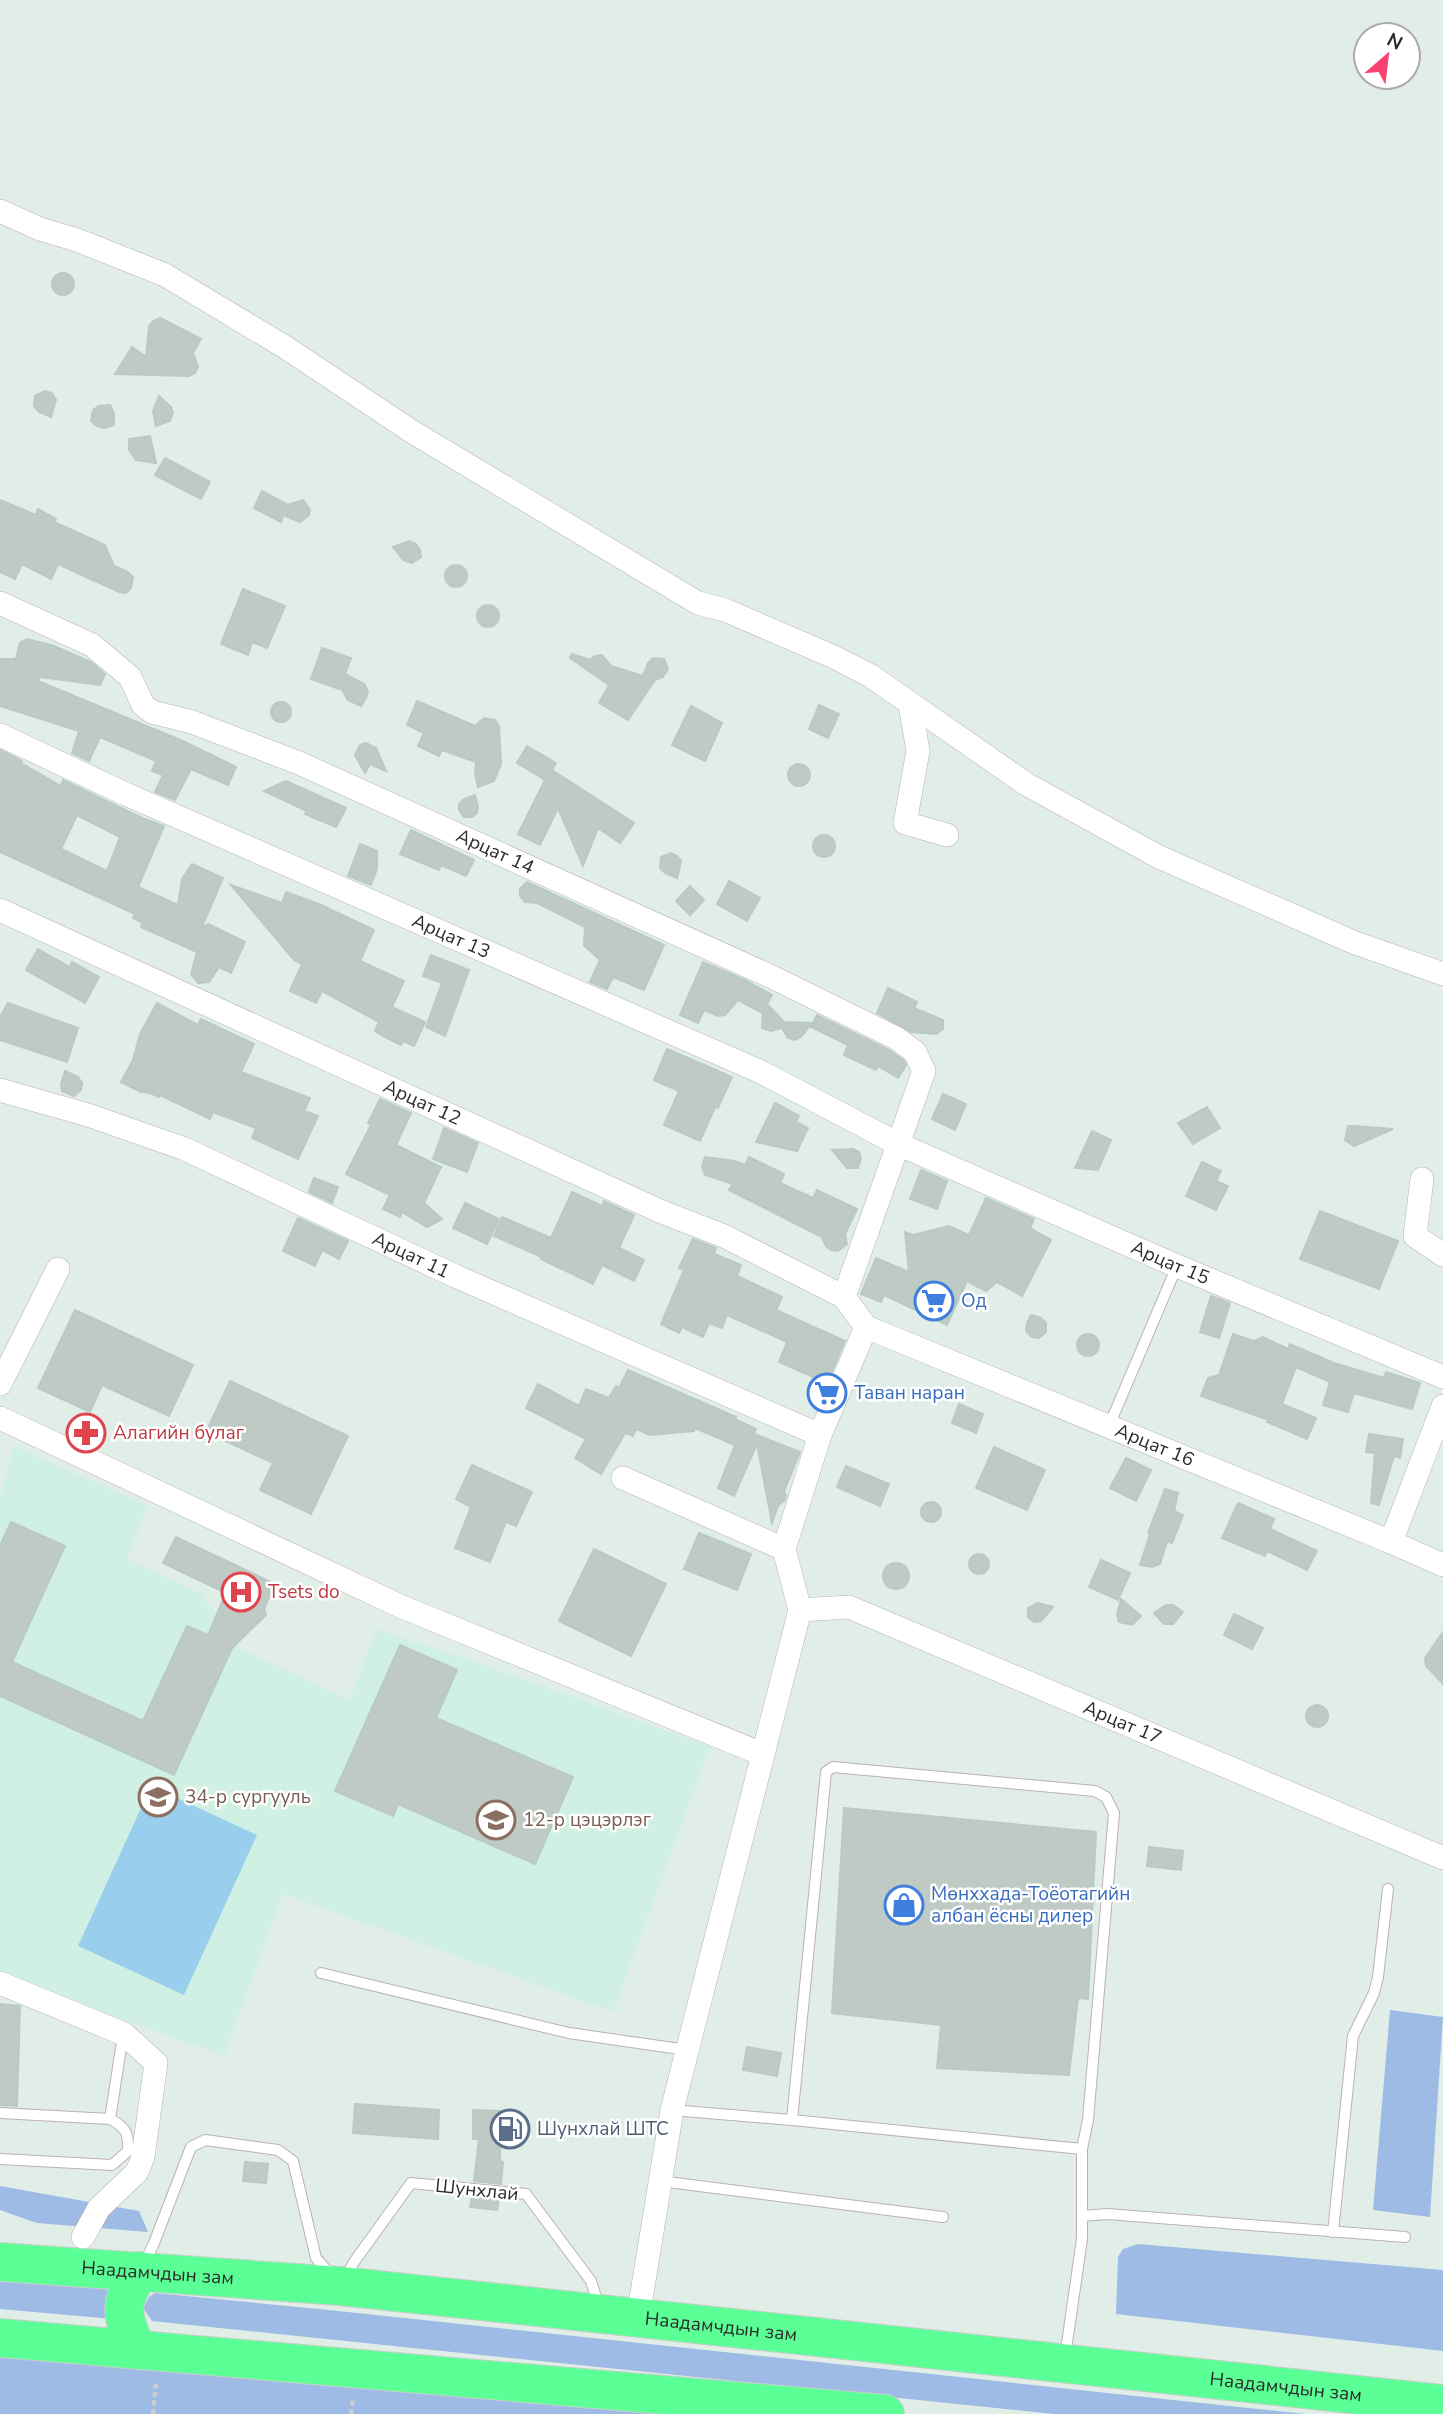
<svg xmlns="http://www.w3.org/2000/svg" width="1443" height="2414" font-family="'Nunito Sans',sans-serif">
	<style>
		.education { fill: #d0f0e3 }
		.green { fill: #9dbbe5 }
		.pitch { fill: #99cfec }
		.building { fill: #bfcac4; stroke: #b9cac3; stroke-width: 2; fill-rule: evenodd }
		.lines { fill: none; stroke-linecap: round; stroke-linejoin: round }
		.lane-casing { stroke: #bdb0b3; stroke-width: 12 }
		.street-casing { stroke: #bdb0b3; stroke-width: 24 }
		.highway-casing { stroke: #cdcdcd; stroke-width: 40 }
		.path { stroke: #cdcdcd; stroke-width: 4.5; stroke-dasharray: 5 3.5; stroke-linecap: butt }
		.lane { stroke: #fff; stroke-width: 10 }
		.street { stroke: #fff; stroke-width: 23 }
		.highway { stroke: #5aff95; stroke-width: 38 }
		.labels { text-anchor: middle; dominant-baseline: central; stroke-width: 5; stroke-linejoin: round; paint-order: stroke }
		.street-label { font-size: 19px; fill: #2d2d2d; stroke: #fff }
		.shop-label { font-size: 19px; fill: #366cbe; stroke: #fff; text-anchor: start }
		.health-label { font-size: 19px; fill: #be3a42; stroke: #fff; text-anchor: start }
		.education-label { font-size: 19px; fill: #785e54; stroke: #fff; text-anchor: start }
		.service-label { font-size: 19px; fill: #4e5e75; stroke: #fff; text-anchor: start }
	</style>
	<rect width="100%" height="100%" fill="#e0eee7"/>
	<polygon class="education" points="13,1446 148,1506 127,1559 201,1593 241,1649 350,1700 376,1629 490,1667 710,1747 613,2012 283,1894 224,2056 0,1976 0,1497"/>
	<g class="green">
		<polygon points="1390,2010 1443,2017 1430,2217 1373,2210"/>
		<polygon points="0,2186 139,2211 148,2232 37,2223 0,2210"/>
		<polygon points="1138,2244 1443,2270 1443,2351 1116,2314 1118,2257 1123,2249"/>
		<polygon points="0,2280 115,2289 113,2319 0,2309"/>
		<polygon points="155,2293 329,2310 1306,2414 1054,2414 152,2321 143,2308 149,2297"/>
		<polygon points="0,2344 797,2414 0,2414"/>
	</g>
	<polygon class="pitch" points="151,1786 257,1835 184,1995 78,1946"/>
	<g class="building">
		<circle cx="63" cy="284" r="11"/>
		<polygon points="160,318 201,339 193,353 198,367 195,373 189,376 115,374 132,347 146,357 149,326 153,321"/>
		<polygon points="45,391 52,393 56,400 51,417 39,412 34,406 35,396"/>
		<polygon points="159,396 171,407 173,413 170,421 156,426 153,411"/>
		<polygon points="110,405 114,414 114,425 104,428 97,426 91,421 93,410 99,406"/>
		<polygon points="150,436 156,463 136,460 129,450 129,439"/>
		<polygon points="165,458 210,482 201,499 155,475"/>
		<polygon points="262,491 288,505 303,500 310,510 309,515 300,522 283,515 281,522 254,508"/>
		<polygon points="0,500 36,515 38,509 56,519 54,522 105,545 114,566 128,572 133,577 131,588 126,593 119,592 58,564 51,579 22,564 15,579 0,572"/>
		<polygon points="409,541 416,544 420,550 421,557 412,563 403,560 393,547"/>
		<circle cx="456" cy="576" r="11"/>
		<polygon points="243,589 285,606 267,648 252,642 248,655 221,644"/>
		<circle cx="488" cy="616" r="11"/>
		<polygon points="27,639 54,646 91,662 105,674 100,685 40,677 38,681 185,742 236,767 228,785 191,769 175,800 155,792 163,775 152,771 156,761 100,737 89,761 72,753 79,731 0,706 0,659 16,659 20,643"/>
		<polygon points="322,648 351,658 345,674 364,684 368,691 366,698 361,706 348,700 340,686 339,689 311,679"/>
		<polygon points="572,654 590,660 595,656 602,655 611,666 643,676 648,663 653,658 664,659 668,669 663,677 655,680 628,720 599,703 609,685 570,658"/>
		<polygon points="417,701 475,726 484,718 495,720 499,726 501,764 494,781 478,787 475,774 476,762 442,750 439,756 418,746 424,733 407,725"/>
		<circle cx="281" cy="712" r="10"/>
		<polygon points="819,705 839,714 828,738 809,729"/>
		<polygon points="691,706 722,723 705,761 672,745"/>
		<polygon points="366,743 376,748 386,771 370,764 365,773 355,755 360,745"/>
		<polygon points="527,746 556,763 552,770 634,823 620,843 598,828 583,866 558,808 540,845 518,834 545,780 517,763"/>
		<path d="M0,750L22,761L21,763L61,786L63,780L142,818L164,826L138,887L178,905L182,879L192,864L223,878L201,929L208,924L245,942L231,973L219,967L209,982L198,983L191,974L197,952L141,927L143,923L133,918L135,914L0,852ZM77,815L120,837L107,871L61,849Z"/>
		<circle cx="799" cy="775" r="11"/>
		<polygon points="286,781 346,808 336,827 305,814 307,811 264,791"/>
		<polygon points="475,795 478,807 477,813 472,817 464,817 459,810 459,804 464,799"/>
		<polygon points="411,830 474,860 466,876 441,865 439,870 400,854"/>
		<circle cx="824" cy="846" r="11"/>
		<polygon points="360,844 377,851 377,869 371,885 348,876"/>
		<polygon points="671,853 677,856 681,861 677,878 665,873 660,868 661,857"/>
		<polygon points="729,881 760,898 747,921 717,904"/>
		<polygon points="527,882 664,945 644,990 613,977 607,989 590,982 600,960 584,945 585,927 537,903 525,902 520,896 520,889"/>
		<polygon points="231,885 282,903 286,892 319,904 374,930 360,961 404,981 392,1007 425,1022 414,1046 403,1041 401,1045 387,1038 375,1031 379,1022 322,991 316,1003 290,991 302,964 294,960"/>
		<polygon points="690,886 704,900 690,915 676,901"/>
		<polygon points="38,949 70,967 72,962 99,977 85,1003 26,970"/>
		<polygon points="431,955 469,970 445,1036 426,1027 442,983 423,976"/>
		<polygon points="703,962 745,980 772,995 767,1004 784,1022 812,1023 801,1037 795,1040 788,1038 782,1028 771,1031 762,1028 763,1011 762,1013 738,1000 725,1015 718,1016 704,1010 698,1023 680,1015"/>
		<polygon points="888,988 917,1002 914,1008 943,1020 943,1029 936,1034 911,1032 877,1013"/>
		<polygon points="8,1003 78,1028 67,1062 0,1040 0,1017"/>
		<polygon points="157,1003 198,1025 201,1019 254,1044 241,1072 310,1098 304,1111 318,1116 298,1159 252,1138 256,1128 213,1112 210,1119 160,1095 159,1097 150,1093 141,1092 121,1082 133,1060 140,1034"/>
		<polygon points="817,1015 889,1050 904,1061 906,1065 898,1078 878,1066 876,1070 844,1055 848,1045 811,1027"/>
		<polygon points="667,1049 732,1077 718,1108 715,1107 700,1141 664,1125 679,1091 654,1080"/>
		<polygon points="65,1071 78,1077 82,1083 81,1090 74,1096 62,1091 61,1084"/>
		<polygon points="943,1094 966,1104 955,1130 932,1119"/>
		<polygon points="380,1099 411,1113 396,1145 441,1167 424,1203 442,1219 427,1227 402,1212 400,1217 383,1209 390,1195 346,1174 371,1125 368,1123"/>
		<polygon points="775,1103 799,1116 796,1122 808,1128 797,1151 756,1142"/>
		<polygon points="1207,1107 1220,1128 1193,1144 1178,1123"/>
		<polygon points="1348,1126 1355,1126 1393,1129 1354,1146 1345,1140"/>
		<polygon points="444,1128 478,1143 467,1172 433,1159"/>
		<polygon points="1092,1131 1111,1140 1098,1170 1075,1168"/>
		<polygon points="853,1149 859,1152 861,1158 858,1168 847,1168 832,1150"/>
		<polygon points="705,1157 735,1161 745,1165 749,1157 784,1174 780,1183 813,1198 817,1190 857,1209 845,1234 847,1244 838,1251 831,1250 826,1246 822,1237 729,1190 733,1184 705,1175 702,1166"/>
		<polygon points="1202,1162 1221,1171 1216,1181 1228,1186 1216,1210 1186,1196"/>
		<polygon points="921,1170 947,1181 937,1209 910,1199"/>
		<polygon points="314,1178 338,1187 332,1203 309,1192"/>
		<polygon points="572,1192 602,1206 604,1201 634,1215 619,1248 644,1260 634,1281 602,1265 593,1284 541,1259 542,1257 494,1236 502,1217 551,1238"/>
		<polygon points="986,1198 1034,1219 1030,1228 1051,1240 1022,1296 997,1282 986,1291 967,1281 947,1325 884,1295 881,1302 861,1294 876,1258 909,1272 905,1232 913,1235 949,1226 969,1235"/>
		<polygon points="465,1203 499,1219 487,1244 453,1228"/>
		<polygon points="1320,1211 1398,1241 1379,1289 1300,1259"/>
		<polygon points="298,1218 348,1241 339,1259 322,1250 315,1266 283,1251"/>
		<polygon points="693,1239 716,1248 714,1254 741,1265 737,1276 782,1297 776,1310 845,1341 827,1383 779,1362 787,1342 727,1315 722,1328 709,1323 703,1337 682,1327 679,1333 661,1324 684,1270 679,1268"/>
		<polygon points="1211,1296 1230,1303 1219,1338 1200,1332"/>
		<polygon points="75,1310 193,1365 169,1416 102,1385 90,1412 38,1388"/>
		<polygon points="1031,1315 1041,1318 1046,1323 1046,1332 1039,1338 1032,1337 1026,1331 1027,1323"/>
		<polygon points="1233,1334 1254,1341 1263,1337 1288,1349 1290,1344 1334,1363 1384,1378 1386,1372 1420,1383 1412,1409 1354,1393 1348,1412 1323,1405 1330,1382 1296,1367 1282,1404 1316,1418 1307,1439 1267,1422 1269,1420 1201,1396 1208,1378 1219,1375"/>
		<circle cx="1088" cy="1345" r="11"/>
		<polygon points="628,1370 736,1417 735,1419 756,1429 754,1434 800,1452 784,1491 786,1496 784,1501 778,1506 772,1523 757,1444 734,1496 718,1488 735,1445 695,1428 694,1431 650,1435 636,1429 633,1436 625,1433 601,1474 575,1458 586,1439 526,1408 538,1384 579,1406 586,1389 609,1398 616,1386 619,1388"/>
		<polygon points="230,1381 348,1436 311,1514 260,1490 273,1463 206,1432"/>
		<polygon points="959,1404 983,1414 976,1433 952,1423"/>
		<polygon points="1369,1434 1403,1439 1400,1458 1394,1456 1379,1505 1371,1503 1375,1453 1366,1452"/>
		<polygon points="994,1447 1045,1470 1027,1510 976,1488"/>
		<polygon points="1126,1458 1151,1470 1136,1501 1110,1488"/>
		<polygon points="472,1465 532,1492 516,1526 506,1522 490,1562 455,1548 471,1507 456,1499"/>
		<polygon points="846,1466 889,1484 880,1506 837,1487"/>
		<polygon points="1165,1489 1178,1493 1174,1511 1183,1515 1172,1543 1167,1541 1160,1564 1152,1567 1140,1565 1150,1534 1148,1533"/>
		<circle cx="931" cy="1512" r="10"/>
		<polygon points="1238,1503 1274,1519 1270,1529 1317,1551 1307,1570 1267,1551 1265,1556 1222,1538"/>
		<polygon points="11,1522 65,1546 12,1662 143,1721 187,1626 208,1635 226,1593 163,1563 176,1537 275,1584 264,1609 266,1615 232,1648 174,1775 0,1696 0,1546"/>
		<polygon points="699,1533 751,1554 737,1590 684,1569"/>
		<polygon points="594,1549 666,1584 631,1656 559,1621"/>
		<circle cx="979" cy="1564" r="10"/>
		<polygon points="1101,1560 1130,1573 1118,1600 1089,1587"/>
		<circle cx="896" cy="1576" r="13"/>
		<polygon points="1121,1599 1141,1616 1132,1625 1119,1622 1117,1615"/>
		<polygon points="1038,1603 1053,1607 1041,1621 1034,1622 1028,1617 1028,1608"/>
		<polygon points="1166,1605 1173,1605 1183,1612 1173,1624 1164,1624 1154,1613"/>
		<polygon points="1234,1614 1263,1628 1252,1649 1224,1635"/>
		<polygon points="1443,1632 1443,1684 1426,1666 1425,1658"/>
		<polygon points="400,1645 457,1670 436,1718 573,1777 535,1864 398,1804 393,1816 335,1791"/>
		<circle cx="1317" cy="1716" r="11"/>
		<polygon points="844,1808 1096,1832 1088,1999 1078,1998 1069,2075 937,2068 941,2025 832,2013"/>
		<polygon points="1149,1847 1183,1851 1181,1870 1147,1866"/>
		<polygon points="0,2004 20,2006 17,2106 0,2105"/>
		<polygon points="747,2047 781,2053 777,2076 743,2070"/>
		<polygon points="355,2104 439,2110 438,2139 353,2133"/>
		<polygon points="473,2110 500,2111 500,2161 503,2162 501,2184 474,2181 479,2139 473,2139"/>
		<polygon points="245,2162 268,2164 266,2183 243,2181"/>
		<polygon points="472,2197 499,2199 497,2210 470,2207"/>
	</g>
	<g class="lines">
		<defs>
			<g id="lane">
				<polyline points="1109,1426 1177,1266"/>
				<polyline points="321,1973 569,2033 687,2050"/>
				<polyline points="672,2110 792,2120 1082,2149 1088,2120 1114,1813 1106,1797 1095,1791 833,1767 826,1772 792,2120"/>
				<path d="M0,2113L110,2119C126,2127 129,2134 128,2151L112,2165L0,2159"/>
				<polyline points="110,2119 123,2035"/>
				<polyline points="1082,2149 1082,2216"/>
				<polyline points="660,2181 943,2217"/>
				<polyline points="1333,2232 1353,2036 1374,1993 1378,1977 1388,1889"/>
				<polyline points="144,2264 154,2243 191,2147 205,2140 278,2150 293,2161 316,2258 332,2276"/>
				<polyline points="344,2280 354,2262 411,2183 526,2194 591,2281 599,2307"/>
				<polyline points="1065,2357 1082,2239 1082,2216 1107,2214 1405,2237"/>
			</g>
			<g id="street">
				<polyline points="0,211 40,229 77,240 165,275 285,347 411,431 698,603 725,610 834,657 871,676 1026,784 1159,857 1353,942 1443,974"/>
				<path id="s1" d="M0,603L92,645L130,677L143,705L152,712L192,722L299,763L770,976L896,1038L915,1052L924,1071L844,1297L866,1327L820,1435L784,1549L800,1610L672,2110L638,2317"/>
				<polyline points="910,704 918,751 905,823 947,835"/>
				<path id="s2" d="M0,735L128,795L761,1072L898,1144L1177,1266L1443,1377"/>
				<path id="s3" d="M0,910L662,1212L724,1236L844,1297"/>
				<path id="s4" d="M0,1090L88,1115L185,1149L455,1276L820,1435"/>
				<polyline points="1422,1179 1415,1236 1443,1255"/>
				<path id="s5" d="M866,1327L1391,1542L1443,1565"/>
				<polyline points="0,1384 58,1269"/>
				<polyline points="0,1418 400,1606 762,1754"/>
				<polyline points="623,1478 784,1549"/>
				<polyline points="1391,1542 1443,1406"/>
				<path id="s6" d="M800,1610L849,1607L1443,1858"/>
				<polyline points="0,1983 124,2034 156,2063 143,2157 137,2172 99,2208 83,2237"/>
			</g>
			<g id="highway">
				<path id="s7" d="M0,2262L340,2286L1443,2404"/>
				<polyline points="0,2338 885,2414"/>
				<path d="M137,2350C121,2315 118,2304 140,2271"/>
			</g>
		</defs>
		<use href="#lane" class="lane-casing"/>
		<use href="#street" class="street-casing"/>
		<use href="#highway" class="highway-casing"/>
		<g class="path">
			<polyline points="153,2414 156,2382"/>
			<polyline points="351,2414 353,2397"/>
		</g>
		<use href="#lane" class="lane"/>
		<use href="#street" class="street"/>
		<use href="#highway" class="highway"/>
	</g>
	<defs>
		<symbol id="supermarket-ring" viewBox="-11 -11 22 22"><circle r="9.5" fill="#fff" stroke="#3f7fe0" stroke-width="1.5"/><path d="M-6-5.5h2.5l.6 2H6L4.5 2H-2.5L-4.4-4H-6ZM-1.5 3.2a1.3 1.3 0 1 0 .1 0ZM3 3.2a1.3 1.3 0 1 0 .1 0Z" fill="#3f7fe0"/></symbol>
		<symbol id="pharmacy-ring" viewBox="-11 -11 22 22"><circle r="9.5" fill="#fff" stroke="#e0444e" stroke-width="1.5"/><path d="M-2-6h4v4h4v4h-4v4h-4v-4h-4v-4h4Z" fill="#e0444e"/></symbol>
		<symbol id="hospital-ring" viewBox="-11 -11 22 22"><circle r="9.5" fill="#fff" stroke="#e0444e" stroke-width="1.5"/><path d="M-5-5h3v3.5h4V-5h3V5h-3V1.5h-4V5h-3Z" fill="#e0444e"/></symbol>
		<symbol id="school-ring" viewBox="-11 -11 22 22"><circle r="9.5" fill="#fff" stroke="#8d6e63" stroke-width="1.5"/><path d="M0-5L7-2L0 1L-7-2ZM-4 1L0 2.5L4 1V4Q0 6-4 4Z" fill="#8d6e63"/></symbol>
		<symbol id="shop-ring" viewBox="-11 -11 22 22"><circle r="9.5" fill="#fff" stroke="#3f7fe0" stroke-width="1.5"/><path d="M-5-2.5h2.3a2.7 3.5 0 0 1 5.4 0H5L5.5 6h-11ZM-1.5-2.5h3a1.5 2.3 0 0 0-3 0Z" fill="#3f7fe0"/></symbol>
		<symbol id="fuel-ring" viewBox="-11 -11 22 22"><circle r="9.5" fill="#fff" stroke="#5c6f8a" stroke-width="1.5"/><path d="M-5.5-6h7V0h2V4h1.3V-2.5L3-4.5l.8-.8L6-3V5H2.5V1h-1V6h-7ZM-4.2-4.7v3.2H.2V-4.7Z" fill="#5c6f8a"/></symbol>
	</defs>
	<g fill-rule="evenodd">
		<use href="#supermarket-ring" x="912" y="1279" width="44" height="44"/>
		<use href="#supermarket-ring" x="805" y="1371" width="44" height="44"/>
		<use href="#pharmacy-ring" x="64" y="1411" width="44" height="44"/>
		<use href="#hospital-ring" x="219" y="1570" width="44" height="44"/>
		<use href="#school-ring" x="136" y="1775" width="44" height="44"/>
		<use href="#school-ring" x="474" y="1798" width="44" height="44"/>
		<use href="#shop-ring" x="882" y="1883" width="44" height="44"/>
		<use href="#fuel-ring" x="488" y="2107" width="44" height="44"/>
	</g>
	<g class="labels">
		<g class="street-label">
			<text stroke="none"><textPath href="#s1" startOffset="564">Арцат 14</textPath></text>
			<text stroke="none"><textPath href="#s2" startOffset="494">Арцат 13</textPath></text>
			<text stroke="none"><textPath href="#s3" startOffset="464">Арцат 12</textPath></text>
			<text stroke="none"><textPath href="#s4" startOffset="444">Арцат 11</textPath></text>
			<text stroke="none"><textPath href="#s2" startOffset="1284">Арцат 15</textPath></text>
			<text stroke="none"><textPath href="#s5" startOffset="312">Арцат 16</textPath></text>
			<text stroke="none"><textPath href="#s6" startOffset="346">Арцат 17</textPath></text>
			<text transform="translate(477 2190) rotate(6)">Шунхлай</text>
			<text stroke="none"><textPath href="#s7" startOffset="158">Наадамчдын зам</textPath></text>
			<text stroke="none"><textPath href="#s7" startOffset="724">Наадамчдын зам</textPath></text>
			<text stroke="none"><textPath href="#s7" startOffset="1292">Наадамчдын зам</textPath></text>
		</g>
		<g class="shop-label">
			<text x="961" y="1301">Од</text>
			<text x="854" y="1393">Таван наран</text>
			<text x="931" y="1894">Мөнххада-Тоёотагийн<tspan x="931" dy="22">албан ёсны дилер</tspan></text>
		</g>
		<g class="health-label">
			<text x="113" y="1433">Алагийн булаг</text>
			<text x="268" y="1592">Tsets do</text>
		</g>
		<g class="education-label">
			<text x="185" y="1797">34-р сургууль</text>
			<text x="523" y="1820">12-р цэцэрлэг</text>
		</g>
		<g class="service-label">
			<text x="537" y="2129">Шунхлай ШТС</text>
		</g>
	</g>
	<g transform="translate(1387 56) rotate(28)"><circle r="33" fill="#ffffff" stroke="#ababab" stroke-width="2"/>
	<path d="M0-5L12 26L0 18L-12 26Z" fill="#fb4172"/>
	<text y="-10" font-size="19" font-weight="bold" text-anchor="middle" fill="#2d2d2d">N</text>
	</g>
</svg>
